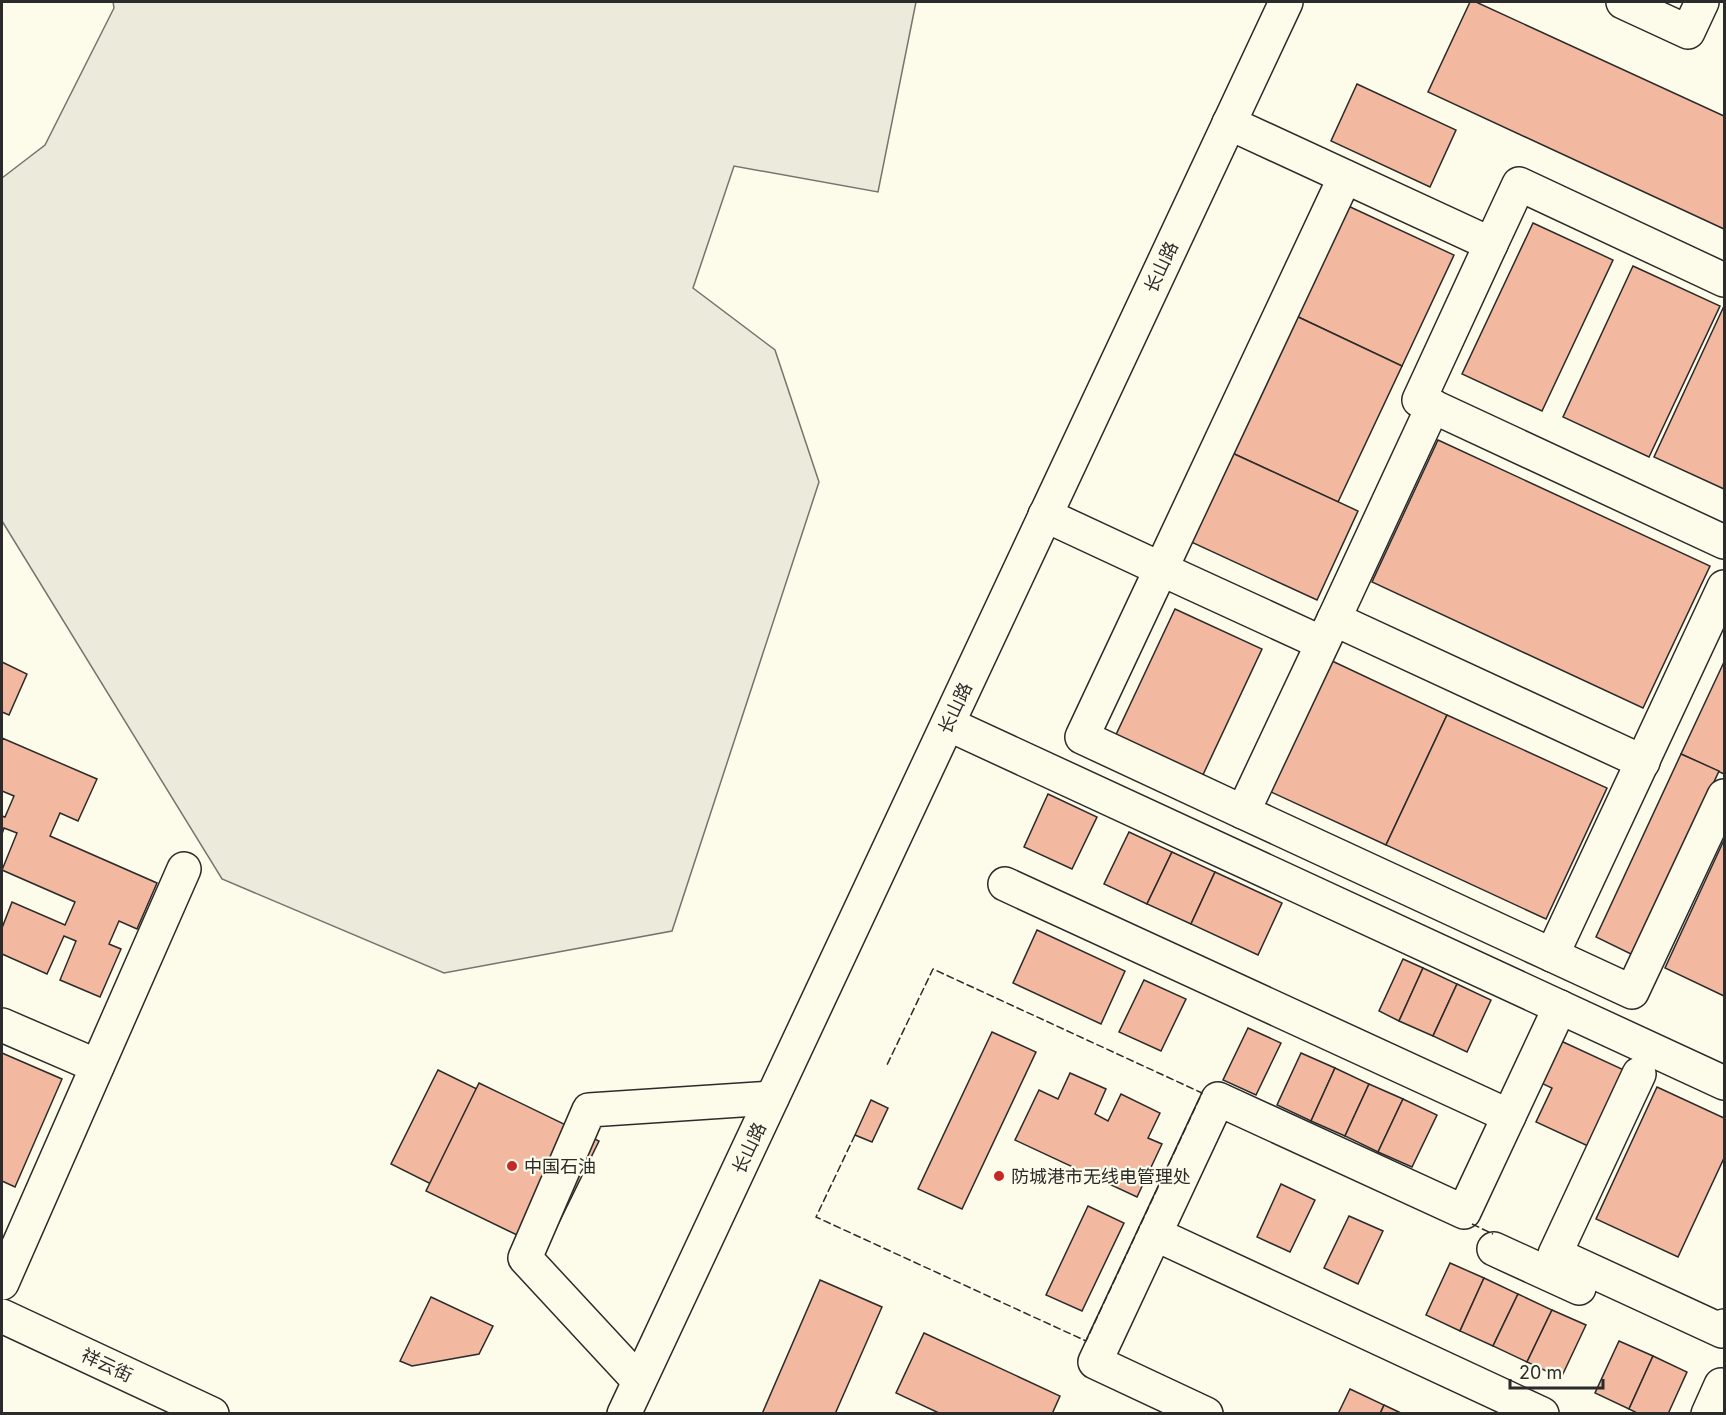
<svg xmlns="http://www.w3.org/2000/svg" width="1726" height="1415" font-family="Inter,'Noto Sans SC',sans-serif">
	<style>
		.green { fill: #ecebdb; stroke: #74746e; stroke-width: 1.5 }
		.building { fill: #f2b8a0; stroke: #2b2b2b; stroke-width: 1.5 }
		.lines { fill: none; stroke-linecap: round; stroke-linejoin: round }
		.minor-casing { stroke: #2b2b2b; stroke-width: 36 }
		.minor { stroke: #fdfbea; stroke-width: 33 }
		.fence { stroke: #2b2b2b; stroke-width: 1.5; stroke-dasharray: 8 3; stroke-linecap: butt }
		.poi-dot { fill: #c62828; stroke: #fdfbea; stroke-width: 2 }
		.labels { text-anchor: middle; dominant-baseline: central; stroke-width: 4.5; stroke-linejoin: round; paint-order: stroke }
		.street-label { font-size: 18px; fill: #2b2b2b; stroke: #fdfbea }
		.poi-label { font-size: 18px; fill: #2b2b2b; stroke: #fdfbea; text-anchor: start }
	</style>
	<rect width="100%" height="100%" fill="#fdfbea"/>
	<polygon class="green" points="113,2 916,2 878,192 734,166 693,288 775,350 819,482 672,931 444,973 222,879 2,521 2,178 45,145 114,8"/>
	<g class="building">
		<polygon points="1470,2 1476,2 1724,116 1724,229 1428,92"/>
		<polygon points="1357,84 1456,130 1430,187 1331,141"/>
		<polygon points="1346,205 1454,255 1402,366 1294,315"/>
		<polygon points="1533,223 1613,260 1542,411 1462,374"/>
		<polygon points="1633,266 1720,306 1649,457 1563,417"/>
		<polygon points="1724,306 1724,489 1654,457"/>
		<polygon points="1294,315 1402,366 1338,502 1230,452"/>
		<polygon points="1438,440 1710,566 1643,708 1372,582"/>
		<polygon points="1230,452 1358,511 1317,600 1189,541"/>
		<polygon points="1175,609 1262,649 1201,779 1114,739"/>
		<polygon points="1330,660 1447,715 1386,845 1269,791"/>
		<polygon points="2,662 27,674 9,715 2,712"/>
		<polygon points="1724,662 1724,774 1681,754"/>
		<polygon points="1447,715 1607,788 1546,919 1386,845"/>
		<polygon points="2,738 97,779 78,821 60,813 50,836 157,883 137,929 119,921 109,944 121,949 100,997 60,980 76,941 64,936 47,974 2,954 2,928 12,902 65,925 75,902 2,870 17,833 4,828 2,834 2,816 5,817 14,796 2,791"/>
		<polygon points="1681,754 1719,771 1633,955 1596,937"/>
		<polygon points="1048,794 1097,817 1072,869 1024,847"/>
		<polygon points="1129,832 1172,852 1147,904 1104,884"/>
		<polygon points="1724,840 1724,996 1665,968"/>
		<polygon points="1172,852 1215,872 1191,924 1147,904"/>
		<polygon points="1215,872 1282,903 1258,955 1191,924"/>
		<polygon points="1037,930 1125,971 1101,1024 1013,983"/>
		<polygon points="1403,959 1423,968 1399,1021 1379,1011"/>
		<polygon points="1423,968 1457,984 1433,1036 1399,1021"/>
		<polygon points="1144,980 1186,999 1161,1051 1119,1032"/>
		<polygon points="1457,984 1491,1000 1467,1052 1433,1036"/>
		<polygon points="1248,1028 1281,1043 1256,1095 1223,1080"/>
		<polygon points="992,1032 1036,1052 962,1209 918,1189"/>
		<polygon points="1561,1041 1624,1070 1588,1146 1536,1122 1552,1088 1541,1083"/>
		<polygon points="2,1053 62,1079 15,1187 2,1181"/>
		<polygon points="1301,1053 1335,1068 1311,1121 1277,1105"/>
		<polygon points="1335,1068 1369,1084 1345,1136 1311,1121"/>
		<polygon points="438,1070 479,1090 433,1185 391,1164"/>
		<polygon points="1070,1073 1106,1089 1095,1114 1108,1121 1121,1094 1160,1113 1148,1138 1162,1144 1137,1197 1015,1140 1039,1090 1058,1099"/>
		<polygon points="479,1083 599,1141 546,1249 426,1191"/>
		<polygon points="1369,1084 1403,1099 1378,1152 1345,1136"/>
		<polygon points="1657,1087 1724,1118 1724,1158 1678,1257 1596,1219"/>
		<polygon points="1403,1099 1437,1115 1412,1167 1378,1152"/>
		<polygon points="871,1100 888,1108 872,1142 855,1135"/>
		<polygon points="1281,1184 1315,1200 1290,1252 1257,1237"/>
		<polygon points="1088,1206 1124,1223 1082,1311 1046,1295"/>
		<polygon points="1349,1216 1383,1231 1358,1284 1324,1268"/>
		<polygon points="1450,1263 1484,1278 1460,1331 1426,1315"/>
		<polygon points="1484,1278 1518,1294 1493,1346 1460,1331"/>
		<polygon points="820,1280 882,1307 835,1414 762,1414"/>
		<polygon points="1518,1294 1552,1310 1527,1362 1493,1346"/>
		<polygon points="431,1297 493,1326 479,1354 412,1366 400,1361"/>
		<polygon points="1552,1310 1586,1325 1561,1378 1527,1362"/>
		<polygon points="924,1333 1060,1396 1052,1414 941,1414 896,1393"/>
		<polygon points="1619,1341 1653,1356 1629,1409 1595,1393"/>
		<polygon points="1653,1356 1687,1372 1668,1414 1639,1414 1629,1409"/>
		<polygon points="1350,1389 1384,1405 1380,1414 1338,1414"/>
		<polygon points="1384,1405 1403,1414 1380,1414"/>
	</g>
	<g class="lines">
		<defs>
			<g id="minor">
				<polyline points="1623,2 1688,32 1702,2"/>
				<polyline points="1229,123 1491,244 1519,184 1724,280"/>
				<polyline points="1491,244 1419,400 1724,542"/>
				<polyline points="1045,515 1161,569 1345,177"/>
				<polyline points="1724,587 1552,955 1632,992 1724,796"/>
				<polyline points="1334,619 1433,406"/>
				<polyline points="948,724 1724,1083"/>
				<polyline points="1243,812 1082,737 1161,569 1322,643"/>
				<polyline points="1005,884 1509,1116"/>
				<polyline points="1552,955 1243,812 1334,619 1643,762"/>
				<polyline points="2,1025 97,1066"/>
				<polyline points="1639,1074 1555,1254 1722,1331 1724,1326"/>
				<polyline points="1155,1234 1542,1414"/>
				<polyline points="1494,1249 1579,1288"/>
				<polyline points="2,1283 184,869"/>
				<polyline points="2,1316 212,1414"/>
				<polyline points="639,1381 525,1258 589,1110 772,1098"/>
				<polyline points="624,1414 1286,2"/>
				<polyline points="1206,1414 1095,1362 1218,1099 1464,1212 1560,1007"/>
				<polyline points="1708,1414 1721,1385 1724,1387"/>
			</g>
		</defs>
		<use href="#minor" class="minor-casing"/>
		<use href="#minor" class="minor"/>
		<g class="fence">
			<polyline points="855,1135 816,1217 1086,1341 1202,1093 933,969 886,1067"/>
			<polyline points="1472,1224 1493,1234"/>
		</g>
	</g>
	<g class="poi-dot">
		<circle cx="512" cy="1166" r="6"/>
		<circle cx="999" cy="1176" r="6"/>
	</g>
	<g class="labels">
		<g class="street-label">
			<text transform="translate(1161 267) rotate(-65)">长山路</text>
			<text transform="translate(955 708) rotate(-65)">长山路</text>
			<text transform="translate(749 1148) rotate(-65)">长山路</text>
			<text transform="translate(107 1365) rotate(25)">祥云街</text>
		</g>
		<g class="poi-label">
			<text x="524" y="1166">中国石油</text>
			<text x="1011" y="1176">防城港市无线电管理处</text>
		</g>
	</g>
	<rect width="1726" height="1415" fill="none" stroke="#2b2b2b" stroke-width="6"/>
	<path d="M1510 1379v9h93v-9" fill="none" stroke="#2b2b2b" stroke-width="3"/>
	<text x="1519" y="1379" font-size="18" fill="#2b2b2b" stroke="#fdfbea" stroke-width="4.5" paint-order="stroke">20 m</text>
</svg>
